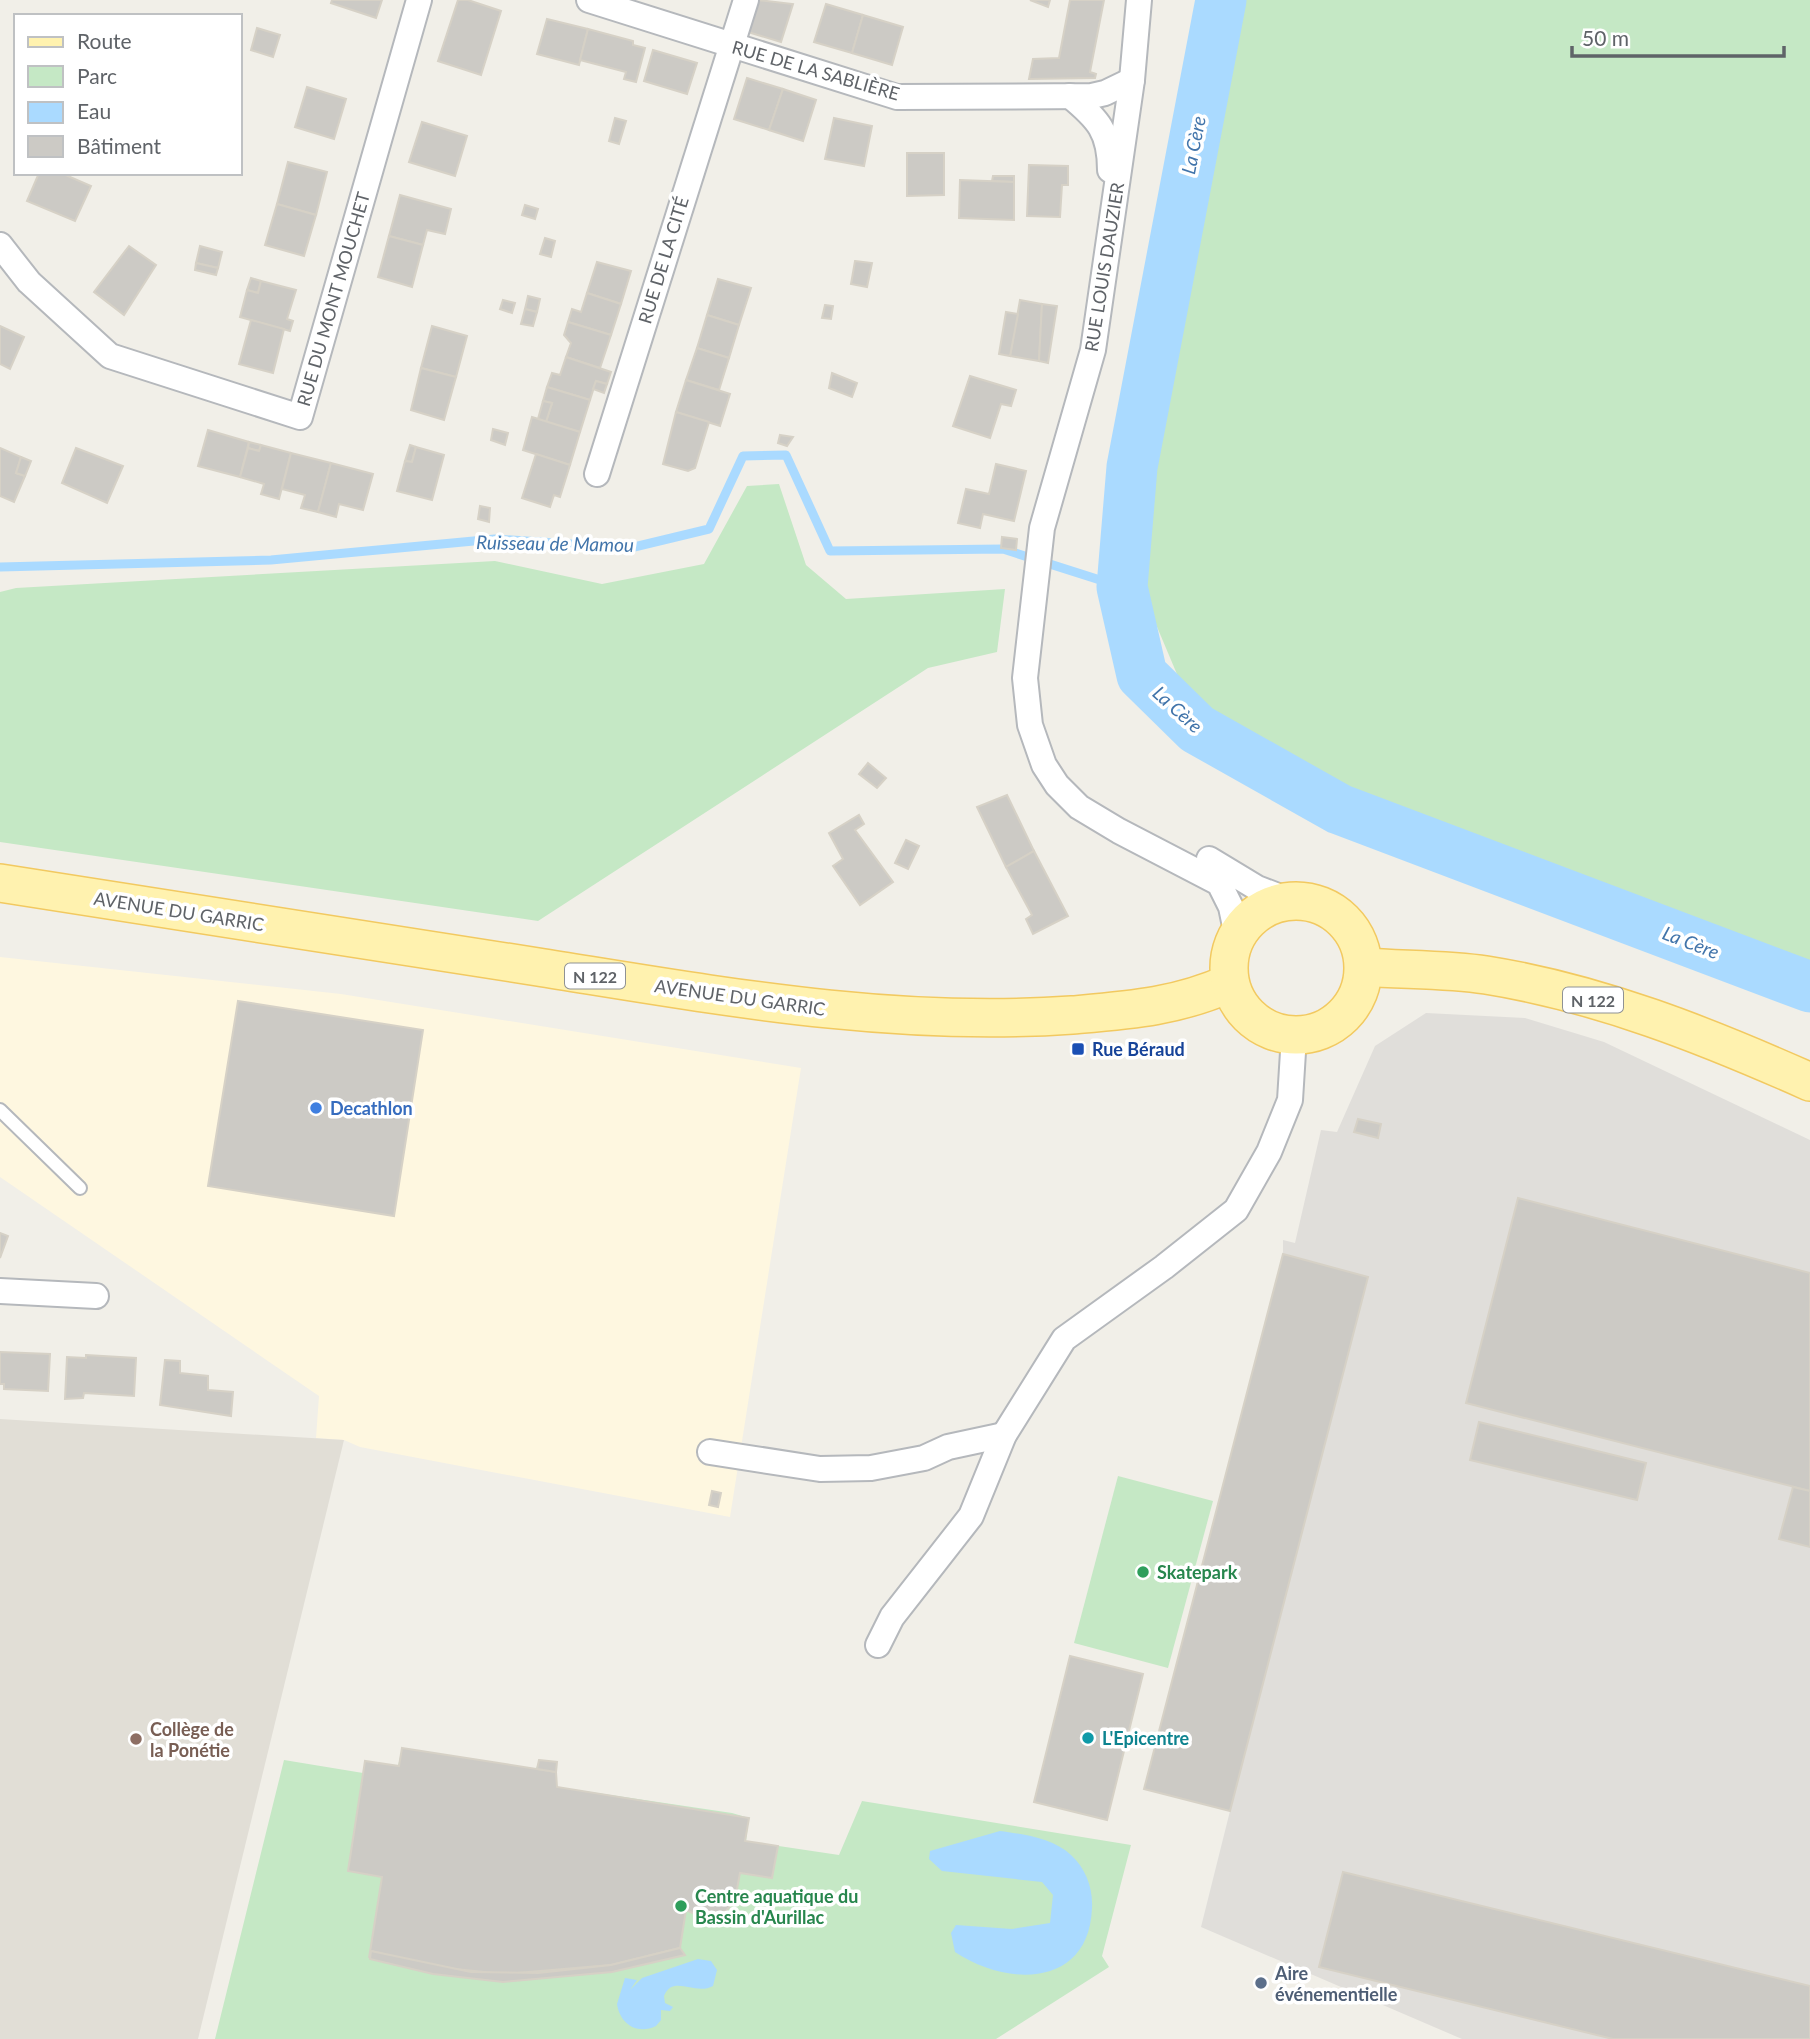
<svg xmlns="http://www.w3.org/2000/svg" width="1810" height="2039" font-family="Lato,sans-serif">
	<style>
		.commercial { fill: #fef7e0 }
		.industrial { fill: #e0deda }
		.education { fill: #e1ded6 }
		.green { fill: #c5e8c5 }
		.water { fill: #aadaff }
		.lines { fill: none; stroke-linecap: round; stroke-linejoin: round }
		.stream { stroke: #aadaff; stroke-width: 9 }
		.river { stroke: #aadaff; stroke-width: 51 }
		.building { fill: #cccac5; stroke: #d6d1c6; stroke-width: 2 }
		.lane-casing { stroke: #b5b8bc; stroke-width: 16 }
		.street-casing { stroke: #b5b8bc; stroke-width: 28 }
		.primary-casing { stroke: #f2c960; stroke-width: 40 }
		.lane { stroke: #fff; stroke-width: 12 }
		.street { stroke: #fff; stroke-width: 24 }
		.primary { stroke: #fff2af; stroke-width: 37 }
		.transit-dot { fill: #1a4fb4; stroke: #fff; stroke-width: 2.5 }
		.shop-dot { fill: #3f7fe0; stroke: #fff; stroke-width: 2.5 }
		.leisure-dot { fill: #2e9e5b; stroke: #fff; stroke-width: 2.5 }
		.culture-dot { fill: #0f9aa8; stroke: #fff; stroke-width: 2.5 }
		.education-dot { fill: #8d6e63; stroke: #fff; stroke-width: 2.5 }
		.service-dot { fill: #5c6f8a; stroke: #fff; stroke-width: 2.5 }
		.labels { text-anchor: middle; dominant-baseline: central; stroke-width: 7; stroke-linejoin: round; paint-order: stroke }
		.shield { fill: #fff; stroke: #8f9295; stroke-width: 2 }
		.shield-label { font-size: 16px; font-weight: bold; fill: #5f6368 }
		.street-label { font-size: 18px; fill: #5f6368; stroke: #fff }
		.transit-label { font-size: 18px; font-weight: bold; fill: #164399; stroke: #fff; text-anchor: start }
		.shop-label { font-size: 18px; font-weight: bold; fill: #366cbe; stroke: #fff; text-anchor: start }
		.leisure-label { font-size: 18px; font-weight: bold; fill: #27864d; stroke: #fff; text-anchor: start }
		.education-label { font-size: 18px; font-weight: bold; fill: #785e54; stroke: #fff; text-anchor: start }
		.culture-label { font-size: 18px; font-weight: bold; fill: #0d838f; stroke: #fff; text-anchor: start }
		.service-label { font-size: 18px; font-weight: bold; fill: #4e5e75; stroke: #fff; text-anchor: start }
		.water-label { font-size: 19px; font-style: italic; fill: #4174aa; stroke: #fff }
	</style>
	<rect width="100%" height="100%" fill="#f1efe8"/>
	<polygon class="commercial" points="0,957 341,994 801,1068 730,1517 360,1447 344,1440 316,1438 319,1396 0,1177"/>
	<polygon class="industrial" points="1426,1013 1525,1018 1604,1042 1810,1140 1810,2039 1462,2039 1201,1927 1230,1811 1144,1789 1283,1254 1283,1240 1295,1243 1321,1130 1337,1132 1375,1046"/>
	<polygon class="education" points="0,1419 344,1440 198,2039 0,2039"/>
	<g class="green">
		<polygon points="1226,0 1810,0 1810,980 1374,809 1198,724 1136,577 1160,385"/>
		<polygon points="779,484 806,565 846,599 1005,589 997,652 928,668 538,921 0,842 0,592 16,588 495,561 602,584 704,564 747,486"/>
		<polygon points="1118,1476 1213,1501 1168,1668 1074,1643"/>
		<polygon points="402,1748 536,1769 539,1760 557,1762 557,1787 732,1813 749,1818 746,1841 839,1855 862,1801 1131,1845 1102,1956 1109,1967 996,2039 215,2039 284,1760 363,1773 365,1761 398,1766"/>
	</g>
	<g class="water">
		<path d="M1000,1831C1022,1834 1053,1838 1071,1855C1086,1869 1093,1888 1092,1908C1089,1988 1007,1987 955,1952L951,1933L956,1925L1012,1929L1050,1923L1053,1895L1042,1882L942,1871L929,1859L930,1851Z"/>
		<path d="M698,1959L711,1961L717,1970L713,1986C695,1996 673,1974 664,1996L665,2003L673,2007L670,2011L661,2010V2020L656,2026C637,2035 620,2024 617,2004L625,1978L637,1980L630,1990L642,1978Z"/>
	</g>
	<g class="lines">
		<polyline class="stream" points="0,567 271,560 495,539 630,548 709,529 743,456 786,455 830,551 1003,549 1122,587"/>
		<polyline class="river" points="1221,0 1132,467 1122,587 1142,675 1197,729 1339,809 1810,987"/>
	</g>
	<g class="building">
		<polygon points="332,0 382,0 376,18 331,3"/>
		<polygon points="458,0 468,0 501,11 481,75 438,61"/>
		<polygon points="758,0 793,4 781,42 748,32"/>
		<polygon points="1030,0 1050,0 1048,7"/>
		<polygon points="1070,0 1104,0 1090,72 1096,74 1095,78 1029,79 1033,59 1059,58"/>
		<polygon points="826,4 863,15 852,53 814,42"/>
		<polygon points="863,15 903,27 892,65 852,53"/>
		<polygon points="547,19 588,29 579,65 537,54"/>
		<polygon points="257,28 280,35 273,57 251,50"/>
		<polygon points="588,29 633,41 633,45 645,48 636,82 624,79 626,72 580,60"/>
		<polygon points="653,50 697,63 687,94 644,81"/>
		<polygon points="747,78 783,89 769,130 734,119"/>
		<polygon points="307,87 346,99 334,139 295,127"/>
		<polygon points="783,89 816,100 803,141 769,130"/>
		<polygon points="615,118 626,121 619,144 609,141"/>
		<polygon points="834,118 872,126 864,166 825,159"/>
		<polygon points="422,122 467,136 455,176 409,162"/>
		<polygon points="907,153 944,153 944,195 907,196"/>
		<polygon points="288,162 327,172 316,215 277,204"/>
		<polygon points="1029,165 1068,166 1068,185 1062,185 1060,217 1027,216"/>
		<polygon points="39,173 61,173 91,186 75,221 27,201"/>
		<polygon points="993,176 1014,176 1014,182 992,181"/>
		<polygon points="960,180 1014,182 1014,220 959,218"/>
		<polygon points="400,195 451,209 445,234 427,230 423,245 389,236"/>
		<polygon points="277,204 316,215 304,256 265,245"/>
		<polygon points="525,205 538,209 535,219 522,215"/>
		<polygon points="389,236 423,245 412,287 378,277"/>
		<polygon points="545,238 555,241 551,257 540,254"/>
		<polygon points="129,246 156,265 124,315 94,292"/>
		<polygon points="200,246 222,252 218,268 196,263"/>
		<polygon points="855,261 872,263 867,287 851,284"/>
		<polygon points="597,262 631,271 621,304 587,293"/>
		<polygon points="196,263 218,268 216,275 195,270"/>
		<polygon points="251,278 261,281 258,293 247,290"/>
		<polygon points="718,279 751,288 739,325 707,315"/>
		<polygon points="261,281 296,290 287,319 293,321 290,331 240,317 247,290 258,293"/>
		<polygon points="587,293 621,304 611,335 568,322 572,309 581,312"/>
		<polygon points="528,296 540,299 537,312 525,309"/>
		<polygon points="503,300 515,303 512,313 500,309"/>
		<polygon points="1020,300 1042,304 1039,361 1010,356"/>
		<polygon points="1042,304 1057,306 1048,363 1039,361"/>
		<polygon points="825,305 833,306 831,319 822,318"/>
		<polygon points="525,309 537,312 533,326 521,324"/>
		<polygon points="1006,312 1018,314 1010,356 999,354"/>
		<polygon points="707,315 739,325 729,358 697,348"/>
		<polygon points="251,320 284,329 273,373 239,364"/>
		<polygon points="568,322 611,335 600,368 566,357 571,343 564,335"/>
		<polygon points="0,326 24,337 10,369 0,364"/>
		<polygon points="432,326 467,336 456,377 421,368"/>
		<polygon points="697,348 729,358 719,390 686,380"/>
		<polygon points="566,357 611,372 607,384 596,381 590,400 547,387 552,373 560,375"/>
		<polygon points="421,368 456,377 444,420 411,410"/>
		<polygon points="832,373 857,383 852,397 829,388"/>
		<polygon points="970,376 1016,390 1011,406 1001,404 990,438 953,426"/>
		<polygon points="686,380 730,394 720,426 676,412"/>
		<polygon points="596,381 607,384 604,393 593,389"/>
		<polygon points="547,387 590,400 580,432 546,422 552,403 543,401"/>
		<polygon points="543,401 552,403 546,422 538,419"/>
		<polygon points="676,412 709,422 695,468 688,471 663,464"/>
		<polygon points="532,417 580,432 570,465 523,450"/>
		<polygon points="493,429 508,433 505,445 491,440"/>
		<polygon points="208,430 249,442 240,477 198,466"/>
		<polygon points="780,435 793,437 787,446 778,443"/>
		<polygon points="249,442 261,445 259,451 248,448"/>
		<polygon points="261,445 291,453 279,499 261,494 264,484 240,477 248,448 259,451"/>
		<polygon points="410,445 416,447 412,462 405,461"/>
		<polygon points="416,447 444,455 432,500 397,491 405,461 412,462"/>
		<polygon points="0,448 21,457 16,473 25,476 14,502 0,496"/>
		<polygon points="76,448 123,466 107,503 62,483"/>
		<polygon points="291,453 331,463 318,512 301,508 305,495 282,489"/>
		<polygon points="536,454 570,465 560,497 554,495 550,507 522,498"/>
		<polygon points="21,457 31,461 25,476 16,473"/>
		<polygon points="331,463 373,474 363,510 339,504 336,517 318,512"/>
		<polygon points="996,464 1026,471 1014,521 983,514 980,528 958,523 966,489 989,494"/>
		<polygon points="480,506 490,508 489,522 478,519"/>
		<polygon points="1002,537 1017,539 1016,550 1001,548"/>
		<polygon points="868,763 886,778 877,788 859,774"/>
		<polygon points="1007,795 1034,851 1006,867 977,807"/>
		<polygon points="859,815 864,824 855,830 893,882 860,905 833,866 843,859 829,833"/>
		<polygon points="906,840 919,846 908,869 895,863"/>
		<polygon points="1034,851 1068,916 1033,934 1026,919 1032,915 1006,867"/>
		<polygon points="238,1001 423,1030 394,1216 208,1186"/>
		<polygon points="1358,1119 1381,1124 1378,1138 1354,1132"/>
		<polygon points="1518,1198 1810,1273 1810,1491 1466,1403"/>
		<polygon points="0,1233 8,1236 0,1258"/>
		<polygon points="1283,1254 1368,1277 1230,1811 1144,1789"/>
		<polygon points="0,1352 50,1354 48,1391 4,1389 4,1384 0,1384"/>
		<polygon points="86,1355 136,1358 134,1396 84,1393 83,1398 65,1399 67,1357 86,1358"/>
		<polygon points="165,1360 180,1361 180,1373 208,1376 208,1390 233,1392 231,1416 160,1405"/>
		<polygon points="1479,1422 1646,1463 1637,1500 1470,1460"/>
		<polygon points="1793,1487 1810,1491 1810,1547 1779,1539"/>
		<polygon points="712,1491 721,1493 718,1507 709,1505"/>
		<polygon points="1070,1656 1143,1674 1107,1820 1034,1802"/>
		<polygon points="402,1748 556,1772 557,1787 749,1818 745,1841 778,1846 772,1878 740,1873 735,1900 726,1911 704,1918 686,1910 680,1948 611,1965 504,1974 435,1967 371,1951 369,1958 382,1877 348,1871 365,1761 399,1766"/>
		<polygon points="539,1760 557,1762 556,1772 537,1769"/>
		<polygon points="1343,1872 1810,1986 1810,2039 1613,2039 1319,1967"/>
		<polygon points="680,1948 685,1955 612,1972 503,1982 433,1974 370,1959 371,1951 471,1972 538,1973 611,1965"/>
	</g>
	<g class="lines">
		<defs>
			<polyline id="lane" points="0,1110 80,1188"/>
			<g id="street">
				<polyline points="589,0 897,97 1092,96 1105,93 1132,80"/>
				<polyline points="1139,0 1132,80 1093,350 1042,528 1025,678 1030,725 1044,765 1057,785 1079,807 1119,831 1219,883 1231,907 1237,936"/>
				<path d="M1070,96C1098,119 1110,132 1110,170"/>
				<polyline points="0,245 29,282 110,356 300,417 419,0"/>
				<polyline points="597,474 746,0"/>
				<polyline points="1209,859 1257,888 1291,901"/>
				<polyline points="0,1291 96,1296"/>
				<polyline points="710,1452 820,1469 871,1468 924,1458 948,1447 1004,1435"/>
				<polyline points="878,1645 892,1617 971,1516 1004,1435 1064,1339 1164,1267 1236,1210 1269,1152 1290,1100 1294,1036"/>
			</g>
			<g id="primary">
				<path d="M0,883C179,911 358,940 538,967C715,995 892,1028 1072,1015C1130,1010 1176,1007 1230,983"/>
				<circle cx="1296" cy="968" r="67"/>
				<path d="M1364,967C1404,970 1447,969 1486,975C1599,993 1707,1036 1810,1082"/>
			</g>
		</defs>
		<use href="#lane" class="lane-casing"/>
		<use href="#street" class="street-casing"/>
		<use href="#primary" class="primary-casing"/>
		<use href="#lane" class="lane"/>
		<use href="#street" class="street"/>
		<use href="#primary" class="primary"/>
	</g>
	<rect class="transit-dot" x="1071" y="1042" width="14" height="14" rx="3.5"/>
	<circle class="shop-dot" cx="316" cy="1108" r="7"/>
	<g class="leisure-dot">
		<circle cx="1143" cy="1572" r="7"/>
		<circle cx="681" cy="1906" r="7"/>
	</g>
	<circle class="culture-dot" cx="1088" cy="1738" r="7"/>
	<circle class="education-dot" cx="136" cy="1739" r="7"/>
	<circle class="service-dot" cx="1261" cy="1983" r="7"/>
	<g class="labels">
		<g class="shield">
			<rect x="565" y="963.5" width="60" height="25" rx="5"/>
			<rect x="1563" y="987.5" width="60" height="25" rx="5"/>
		</g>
		<g class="shield-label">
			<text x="595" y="976">N 122</text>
			<text x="1593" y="1000">N 122</text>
		</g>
		<g class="street-label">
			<text transform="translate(816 70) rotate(16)">RUE DE LA SABLIÈRE</text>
			<text transform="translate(663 260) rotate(-73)">RUE DE LA CITÉ</text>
			<text transform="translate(1104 267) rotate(-81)">RUE LOUIS DAUZIER</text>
			<text transform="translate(333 299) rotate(-74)">RUE DU MONT MOUCHET</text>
			<text transform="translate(179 911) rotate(9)">AVENUE DU GARRIC</text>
			<text transform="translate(740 997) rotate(8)">AVENUE DU GARRIC</text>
		</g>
		<g class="transit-label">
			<text x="1092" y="1049">Rue Béraud</text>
		</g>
		<g class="shop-label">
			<text x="330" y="1108">Decathlon</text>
		</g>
		<g class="leisure-label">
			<text x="1157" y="1572">Skatepark</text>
			<text x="695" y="1896">Centre aquatique du<tspan x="695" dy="21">Bassin d'Aurillac</tspan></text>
		</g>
		<g class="education-label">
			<text x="150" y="1729">Collège de<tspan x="150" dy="21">la Ponétie</tspan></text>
		</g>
		<g class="culture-label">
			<text x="1102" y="1738">L'Epicentre</text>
		</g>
		<g class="service-label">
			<text x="1275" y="1973">Aire<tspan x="1275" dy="21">événementielle</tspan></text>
		</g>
		<g class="water-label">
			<text transform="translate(1193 145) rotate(-79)">La Cère</text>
			<text transform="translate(555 543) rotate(1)">Ruisseau de Mamou</text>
			<text transform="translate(1178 709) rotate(42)">La Cère</text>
			<text transform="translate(1691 942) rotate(21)">La Cère</text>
		</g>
	</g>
	<rect x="14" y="14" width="228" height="161" fill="#ffffff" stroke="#bfc1c3" stroke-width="2"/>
	<rect x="28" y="37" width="35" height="10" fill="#fff2af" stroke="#bfc1c3" stroke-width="2"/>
	<text x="77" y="49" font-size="21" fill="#5f6368">Route</text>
	<rect x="28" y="66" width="35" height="21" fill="#c5e8c5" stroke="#bfc1c3" stroke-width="2"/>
	<text x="77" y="84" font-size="21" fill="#5f6368">Parc</text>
	<rect x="28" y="102" width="35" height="21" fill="#aadaff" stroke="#bfc1c3" stroke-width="2"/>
	<text x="77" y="119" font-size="21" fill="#5f6368">Eau</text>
	<rect x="28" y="136" width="35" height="21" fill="#cccac5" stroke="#bfc1c3" stroke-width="2"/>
	<text x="77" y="154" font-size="21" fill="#5f6368">Bâtiment</text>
	<path d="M1572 46v10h212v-10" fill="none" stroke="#5f6368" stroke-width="3.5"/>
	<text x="1582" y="46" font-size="21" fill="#5f6368" stroke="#ffffff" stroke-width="5" paint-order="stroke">50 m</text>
</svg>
